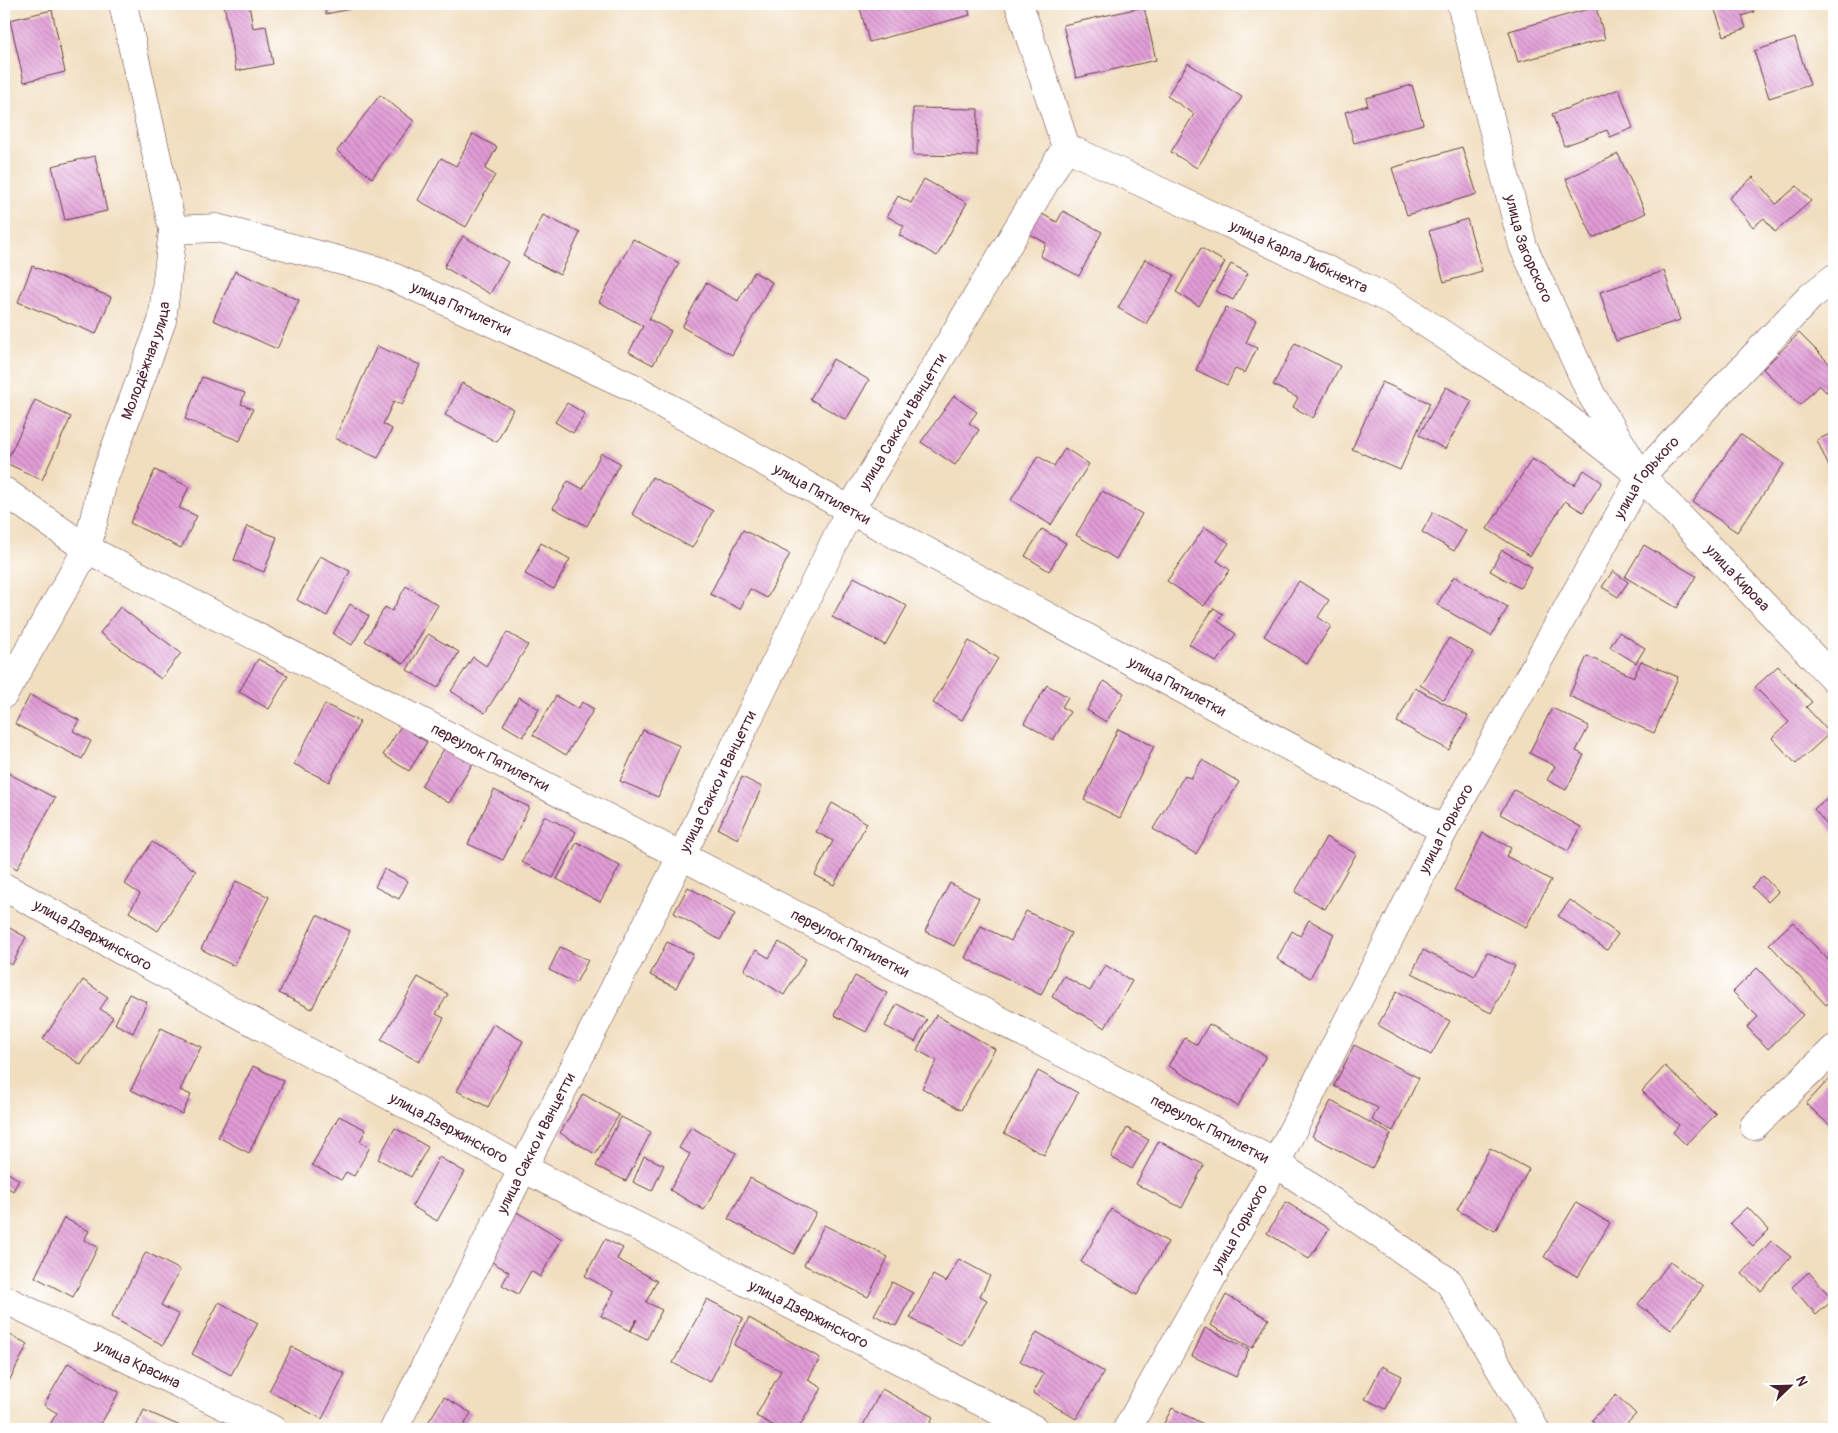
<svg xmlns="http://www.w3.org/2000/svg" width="1838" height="1433" font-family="Pangolin,sans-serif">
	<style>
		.building { fill: url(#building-back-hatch) }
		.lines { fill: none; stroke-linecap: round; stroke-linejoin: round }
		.minor-casing { stroke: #633c41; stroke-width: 29 }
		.minor { stroke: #fff; stroke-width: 28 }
		.labels { text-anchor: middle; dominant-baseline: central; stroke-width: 4; stroke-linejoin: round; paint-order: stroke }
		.street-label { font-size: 15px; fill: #4a1f2b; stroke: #fff }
	</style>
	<defs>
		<pattern id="building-back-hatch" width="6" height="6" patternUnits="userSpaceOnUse" patternTransform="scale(1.25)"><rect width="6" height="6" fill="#e19dd6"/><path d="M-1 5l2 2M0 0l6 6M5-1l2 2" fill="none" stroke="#b87fae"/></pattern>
	</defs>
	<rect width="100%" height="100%" fill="#fff"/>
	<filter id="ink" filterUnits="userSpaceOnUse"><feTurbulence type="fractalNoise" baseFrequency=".02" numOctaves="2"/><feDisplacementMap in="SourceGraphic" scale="10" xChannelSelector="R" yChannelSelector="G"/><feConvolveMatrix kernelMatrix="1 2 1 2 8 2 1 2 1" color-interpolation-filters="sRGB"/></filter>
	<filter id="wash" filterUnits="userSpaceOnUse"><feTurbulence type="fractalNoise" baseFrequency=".0096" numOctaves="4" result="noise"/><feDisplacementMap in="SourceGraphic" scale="20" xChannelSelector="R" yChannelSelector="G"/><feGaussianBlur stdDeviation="1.12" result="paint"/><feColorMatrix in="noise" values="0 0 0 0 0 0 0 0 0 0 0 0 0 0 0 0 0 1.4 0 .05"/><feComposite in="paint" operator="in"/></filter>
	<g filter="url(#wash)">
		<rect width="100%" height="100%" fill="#f1debf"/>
		<g id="blocks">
			<g class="building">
				<polygon points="224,4 249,4 253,28 266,26 273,64 236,71"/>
				<polygon points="324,4 364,4 365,6 326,14"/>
				<polygon points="859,4 967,4 970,15 869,42"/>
				<polygon points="1345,4 1359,4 1359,5 1346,8"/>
				<polygon points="1713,4 1751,4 1754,12 1742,16 1746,28 1724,36"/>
				<polygon points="1144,7 1156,60 1076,78 1063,25"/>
				<polygon points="1596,7 1605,39 1518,62 1509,31"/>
				<polygon points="52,10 65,72 24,82 10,20"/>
				<polygon points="1795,38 1810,85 1769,98 1754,51"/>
				<polygon points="1188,63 1242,97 1197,168 1171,152 1194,114 1167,96"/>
				<polygon points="1412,85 1423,124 1354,143 1345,112 1368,105 1366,98"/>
				<polygon points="1619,89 1633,128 1610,137 1607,130 1564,146 1552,114"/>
				<polygon points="380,95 414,121 372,178 337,151"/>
				<polygon points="913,108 978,109 977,156 913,155"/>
				<polygon points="473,134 497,147 485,169 495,175 466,227 418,200 441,158 456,166"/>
				<polygon points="1462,147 1477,194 1407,215 1392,168"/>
				<polygon points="1618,154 1646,213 1593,238 1566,179"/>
				<polygon points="95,156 107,211 65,220 52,166"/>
				<polygon points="1753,177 1776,204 1797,186 1811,201 1775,232 1764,218 1753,227 1729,198"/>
				<polygon points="924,179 967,203 937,256 899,235 904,226 887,216 898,196 911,203"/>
				<polygon points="1063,211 1102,232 1079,276 1040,256 1046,243 1027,233 1038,212 1057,222"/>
				<polygon points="543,215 580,233 560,275 523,256"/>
				<polygon points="1467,219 1482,271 1444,282 1429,231"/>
				<polygon points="463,236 508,262 490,294 444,267"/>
				<polygon points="633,239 679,263 649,319 671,331 653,365 629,352 643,326 599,302"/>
				<polygon points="1201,248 1225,262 1199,306 1176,292"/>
				<polygon points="1145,259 1174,275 1146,324 1118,308"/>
				<polygon points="1231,264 1248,273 1233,300 1216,291"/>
				<polygon points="32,266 111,297 96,334 18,302"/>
				<polygon points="235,271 299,300 277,349 213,320"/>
				<polygon points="1664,271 1680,320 1616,341 1600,292"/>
				<polygon points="754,272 772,282 732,355 682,327 706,283 738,301"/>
				<polygon points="1226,307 1256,320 1246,343 1257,348 1245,373 1235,369 1227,385 1196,370"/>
				<polygon points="1799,333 1834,368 1834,383 1826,392 1819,385 1800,405 1763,369"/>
				<polygon points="1295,343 1340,366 1313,418 1293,407 1298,398 1273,385"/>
				<polygon points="377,346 420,365 402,405 394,401 383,424 392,429 378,458 335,438"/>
				<polygon points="833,359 869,380 846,420 810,399"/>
				<polygon points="202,377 245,393 241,404 253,409 240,441 185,419"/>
				<polygon points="1382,382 1430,403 1400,470 1352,449"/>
				<polygon points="462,383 513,409 497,442 445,415"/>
				<polygon points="1446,387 1472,401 1445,449 1419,435"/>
				<polygon points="954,396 977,412 969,423 979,430 955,465 921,442"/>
				<polygon points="35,400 71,417 42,480 6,463"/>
				<polygon points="567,403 585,414 573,433 555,422"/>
				<polygon points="1834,432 1834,465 1829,467 1817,440"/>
				<polygon points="1740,434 1784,464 1737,532 1693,502"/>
				<polygon points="1065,448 1089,464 1051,525 1011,500 1038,456 1054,466"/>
				<polygon points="601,453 620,463 587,526 553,508 568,481 583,489"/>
				<polygon points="1532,459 1574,485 1584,470 1602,482 1583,512 1565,501 1530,556 1487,529"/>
				<polygon points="155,470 189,487 179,508 197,516 181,548 130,523"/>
				<polygon points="652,477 713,511 692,548 632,514"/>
				<polygon points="1102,491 1142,514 1116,559 1076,535"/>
				<polygon points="1433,512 1466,531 1454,551 1422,532"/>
				<polygon points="247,526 277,537 264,572 234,560"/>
				<polygon points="1205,527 1229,543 1217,561 1230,570 1204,606 1167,581"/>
				<polygon points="1042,529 1066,543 1049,571 1025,556"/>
				<polygon points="743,530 790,554 767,598 750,589 740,609 710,594"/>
				<polygon points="541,543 570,559 554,589 525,574"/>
				<polygon points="1644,545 1696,576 1677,608 1625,577"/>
				<polygon points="1502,550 1532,567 1520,588 1490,571"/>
				<polygon points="320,556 350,571 327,616 297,600"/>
				<polygon points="1613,571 1628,582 1618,597 1602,587"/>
				<polygon points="1454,576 1508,607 1491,636 1437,605"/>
				<polygon points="854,577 907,606 885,645 832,617"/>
				<polygon points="1299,581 1329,600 1318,617 1331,626 1307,664 1264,636"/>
				<polygon points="406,586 438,605 404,664 365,641 385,607 392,611"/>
				<polygon points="350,604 369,616 352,645 333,634"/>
				<polygon points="120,607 181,653 161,679 100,633"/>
				<polygon points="1214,608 1223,614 1218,621 1236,634 1216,662 1189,644"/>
				<polygon points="507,632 528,645 485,713 451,691 473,657 486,666"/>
				<polygon points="1619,632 1645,648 1636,663 1610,647"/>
				<polygon points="428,634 459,652 438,688 407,670"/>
				<polygon points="1449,638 1473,652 1444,700 1420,685"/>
				<polygon points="969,641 998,658 962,720 933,703"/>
				<polygon points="1587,656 1634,677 1641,661 1678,677 1654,733 1569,696"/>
				<polygon points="258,659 288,676 269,709 239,692"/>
				<polygon points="1778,666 1812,702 1806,707 1830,733 1796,764 1772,738 1789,722 1755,687"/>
				<polygon points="1104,681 1124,693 1106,722 1087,710"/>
				<polygon points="1047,685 1068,697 1062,707 1070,712 1053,740 1024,723"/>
				<polygon points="1415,688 1468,716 1449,750 1397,722"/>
				<polygon points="30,695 79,720 73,731 91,741 82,759 15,724"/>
				<polygon points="556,696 578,709 582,702 594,709 566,755 533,735"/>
				<polygon points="519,697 539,709 523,737 503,725"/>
				<polygon points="325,704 360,722 329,782 294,764"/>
				<polygon points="1552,708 1589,726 1576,751 1584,755 1566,790 1547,780 1555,766 1529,753"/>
				<polygon points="401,726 427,742 409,771 383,755"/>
				<polygon points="1118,729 1154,746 1120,818 1084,800"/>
				<polygon points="643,730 680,746 658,797 620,781"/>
				<polygon points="449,741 476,758 449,803 421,786"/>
				<polygon points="1202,760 1239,782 1196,854 1153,829 1184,776 1191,778"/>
				<polygon points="4,771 55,798 17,869 4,861"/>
				<polygon points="742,777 762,787 738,839 718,829"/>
				<polygon points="494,790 529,807 503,860 468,844"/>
				<polygon points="1514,790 1581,827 1568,851 1500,814"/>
				<polygon points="1834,792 1834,834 1814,809"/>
				<polygon points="832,803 867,823 834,885 815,875 833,841 816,832"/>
				<polygon points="544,816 576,832 553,878 522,862"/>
				<polygon points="1483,833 1511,848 1506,856 1551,880 1526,927 1454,890"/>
				<polygon points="1326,837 1356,854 1325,909 1295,892"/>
				<polygon points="152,842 196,871 158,931 129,912 140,894 125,884"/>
				<polygon points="577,842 620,866 600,902 557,879"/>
				<polygon points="384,869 408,881 399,899 375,887"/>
				<polygon points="1763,876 1778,892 1768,902 1752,887"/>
				<polygon points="236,881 269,897 234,966 201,949"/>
				<polygon points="950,883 979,898 954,946 925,931"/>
				<polygon points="688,887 735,914 720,940 674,913"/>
				<polygon points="1570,900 1618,934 1607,950 1558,916"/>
				<polygon points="1026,911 1071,933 1041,995 965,958 981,926 1011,941"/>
				<polygon points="317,915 350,931 312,1009 279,993"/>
				<polygon points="1309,920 1334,934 1310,978 1277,959 1292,931 1300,936"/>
				<polygon points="1793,922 1828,960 1834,955 1834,998 1826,1005 1769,944"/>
				<polygon points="4,925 26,937 12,965 4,961"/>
				<polygon points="667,942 693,954 676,988 650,975"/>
				<polygon points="779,942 806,959 784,995 744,970 756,950 769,958"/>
				<polygon points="560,947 588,960 576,983 549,970"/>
				<polygon points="1423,950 1475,976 1487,952 1515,966 1491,1013 1412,973"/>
				<polygon points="1105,965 1132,981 1105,1028 1052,997 1064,976 1090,991"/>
				<polygon points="1757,968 1803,1015 1768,1049 1747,1027 1758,1017 1733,992"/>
				<polygon points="855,976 887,993 866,1032 834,1015"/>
				<polygon points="418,977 448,994 436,1014 444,1018 419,1062 381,1040"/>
				<polygon points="83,980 108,997 100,1009 113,1017 81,1065 43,1039"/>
				<polygon points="1397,991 1450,1021 1431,1055 1378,1025"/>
				<polygon points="129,994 147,1002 133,1033 115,1024"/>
				<polygon points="897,1004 927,1020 915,1042 885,1026"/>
				<polygon points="936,1015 995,1049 961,1110 922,1088 937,1061 917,1050"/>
				<polygon points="493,1024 523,1041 488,1107 457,1091"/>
				<polygon points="1209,1024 1266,1056 1238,1106 1168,1066 1185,1038 1197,1045"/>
				<polygon points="161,1028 201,1047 180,1090 191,1095 182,1114 131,1090"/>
				<polygon points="1354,1045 1419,1078 1393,1131 1372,1120 1378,1108 1334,1086"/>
				<polygon points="253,1066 284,1081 249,1153 218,1137"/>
				<polygon points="1665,1066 1716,1114 1686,1145 1673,1132 1679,1125 1642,1091"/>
				<polygon points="1038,1071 1078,1093 1044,1155 1004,1133"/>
				<polygon points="1830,1078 1834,1082 1834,1129 1806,1104"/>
				<polygon points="583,1094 619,1115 595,1154 560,1133"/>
				<polygon points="1331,1101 1391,1134 1372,1168 1312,1136"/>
				<polygon points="339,1116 366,1130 360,1141 370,1147 354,1176 346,1172 341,1180 312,1165"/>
				<polygon points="621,1117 651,1132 626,1181 596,1166"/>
				<polygon points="691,1127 736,1153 704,1210 670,1190 690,1154 679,1148"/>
				<polygon points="395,1128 428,1147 411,1177 378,1159"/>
				<polygon points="1127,1128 1149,1140 1132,1169 1111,1157"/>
				<polygon points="1159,1141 1204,1165 1182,1208 1136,1184"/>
				<polygon points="1490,1148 1529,1169 1495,1231 1457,1210"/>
				<polygon points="644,1156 664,1165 652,1191 633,1182"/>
				<polygon points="439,1157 465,1172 437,1221 412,1206"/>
				<polygon points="4,1170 19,1180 13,1191 4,1185"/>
				<polygon points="750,1178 816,1213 794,1254 728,1219"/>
				<polygon points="1286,1202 1329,1229 1309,1259 1267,1233"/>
				<polygon points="1576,1203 1610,1223 1578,1277 1544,1257"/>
				<polygon points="1747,1207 1769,1230 1753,1246 1730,1223"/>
				<polygon points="1111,1209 1168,1242 1137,1295 1081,1262"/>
				<polygon points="515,1211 562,1239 540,1277 531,1271 518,1294 502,1285 509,1272 487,1259"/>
				<polygon points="64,1218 89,1231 84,1240 98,1247 73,1297 35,1277"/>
				<polygon points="824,1225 888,1257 868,1297 804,1265"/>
				<polygon points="605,1239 623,1248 617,1259 657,1281 646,1302 662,1310 647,1339 631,1331 637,1319 630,1331 601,1316 614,1292 585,1276"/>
				<polygon points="1771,1241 1791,1257 1761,1291 1742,1274"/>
				<polygon points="146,1252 180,1270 161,1305 179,1315 163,1345 111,1317"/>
				<polygon points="959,1259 990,1276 980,1296 987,1300 962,1346 910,1318 933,1275 946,1282"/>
				<polygon points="1670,1262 1703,1287 1671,1330 1638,1304"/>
				<polygon points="1809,1272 1833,1300 1816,1315 1792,1287"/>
				<polygon points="892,1282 913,1293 896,1326 874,1315"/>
				<polygon points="1226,1295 1269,1319 1252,1348 1210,1325"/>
				<polygon points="707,1299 743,1318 710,1382 673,1363"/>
				<polygon points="219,1302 258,1323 231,1375 192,1354"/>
				<polygon points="749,1318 820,1358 808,1380 822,1388 798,1429 780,1429 756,1416 781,1371 734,1345"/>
				<polygon points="1205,1328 1249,1349 1236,1377 1192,1356"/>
				<polygon points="4,1332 28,1344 4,1391"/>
				<polygon points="1037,1332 1104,1372 1076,1419 1033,1393 1044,1374 1020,1361"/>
				<polygon points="292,1347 345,1374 322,1419 269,1391"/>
				<polygon points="68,1363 119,1392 98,1429 81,1429 77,1427 75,1429 47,1429 57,1413 44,1405"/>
				<polygon points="1382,1366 1402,1376 1386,1409 1365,1399"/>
				<polygon points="882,1389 933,1417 927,1429 861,1429"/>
				<polygon points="1616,1395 1636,1414 1622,1429 1601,1429 1592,1420"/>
				<polygon points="444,1397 471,1413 462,1429 424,1429"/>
				<polygon points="1172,1408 1213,1429 1161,1429"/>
				<polygon points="144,1410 180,1426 178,1429 135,1429"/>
			</g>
		</g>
	</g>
	<g filter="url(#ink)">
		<use href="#blocks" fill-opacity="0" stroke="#633c41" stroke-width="1"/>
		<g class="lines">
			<defs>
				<g id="minor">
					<path id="s1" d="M1019,4L1066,147L1389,299L1549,404L1641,476L1834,679"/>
					<path id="s2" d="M1461,4L1523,246L1591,394L1631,460"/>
					<path id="s3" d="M173,230L217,228L380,271L634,388L850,510L1444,830"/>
					<path id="s4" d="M4,491L87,549L1276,1163L1449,1282L1535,1429"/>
					<path id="s5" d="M4,694L87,549L103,481L162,321L173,230L123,4"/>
					<path id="s6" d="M4,887L523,1168L1034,1429"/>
					<polyline points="1754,1126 1834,1049"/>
					<path id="s7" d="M4,1299L272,1429"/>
					<path id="s8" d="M394,1429L523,1168L681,857L850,510L1066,147"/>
					<path id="s9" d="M1127,1429L1276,1163L1444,830L1641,476L1810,297L1834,278"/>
				</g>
			</defs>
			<use href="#minor" class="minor-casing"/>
			<use href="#minor" class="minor"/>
		</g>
	</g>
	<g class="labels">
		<g class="street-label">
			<text stroke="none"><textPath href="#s2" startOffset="254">улица Загорского</textPath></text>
			<text stroke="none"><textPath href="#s1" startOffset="408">улица Карла Либкнехта</textPath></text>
			<text stroke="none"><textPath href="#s3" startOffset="302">улица Пятилетки</textPath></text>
			<text stroke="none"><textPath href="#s5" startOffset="365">Молодёжная улица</textPath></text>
			<text stroke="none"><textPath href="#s8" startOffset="1129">улица Сакко и Ванцетти</textPath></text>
			<text stroke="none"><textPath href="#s9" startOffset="1085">улица Горького</textPath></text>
			<text stroke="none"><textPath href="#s3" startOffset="708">улица Пятилетки</textPath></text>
			<text stroke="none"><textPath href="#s1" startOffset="956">улица Кирова</textPath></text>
			<text stroke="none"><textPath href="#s3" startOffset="1112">улица Пятилетки</textPath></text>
			<text stroke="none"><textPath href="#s4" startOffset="555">переулок Пятилетки</textPath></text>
			<text stroke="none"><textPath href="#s8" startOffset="724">улица Сакко и Ванцетти</textPath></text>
			<text stroke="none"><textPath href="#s9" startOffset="680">улица Горького</textPath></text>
			<text stroke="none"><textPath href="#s6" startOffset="101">улица Дзержинского</textPath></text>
			<text stroke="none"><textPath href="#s4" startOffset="960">переулок Пятилетки</textPath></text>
			<text stroke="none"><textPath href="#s6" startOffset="506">улица Дзержинского</textPath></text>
			<text stroke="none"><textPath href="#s4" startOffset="1365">переулок Пятилетки</textPath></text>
			<text stroke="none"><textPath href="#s8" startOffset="319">улица Сакко и Ванцетти</textPath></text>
			<text stroke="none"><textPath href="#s9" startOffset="230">улица Горького</textPath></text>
			<text stroke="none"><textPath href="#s6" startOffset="911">улица Дзержинского</textPath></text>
			<text stroke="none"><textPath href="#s7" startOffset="149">улица Красина</textPath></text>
		</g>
	</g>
	<rect width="1838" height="1433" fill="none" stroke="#fff" stroke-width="20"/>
	<g transform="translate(1790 1386) rotate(67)" stroke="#ffffff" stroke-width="4" paint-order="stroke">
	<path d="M0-4L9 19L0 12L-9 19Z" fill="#4a1f2b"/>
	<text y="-8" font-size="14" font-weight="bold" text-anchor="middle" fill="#4a1f2b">N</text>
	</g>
</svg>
